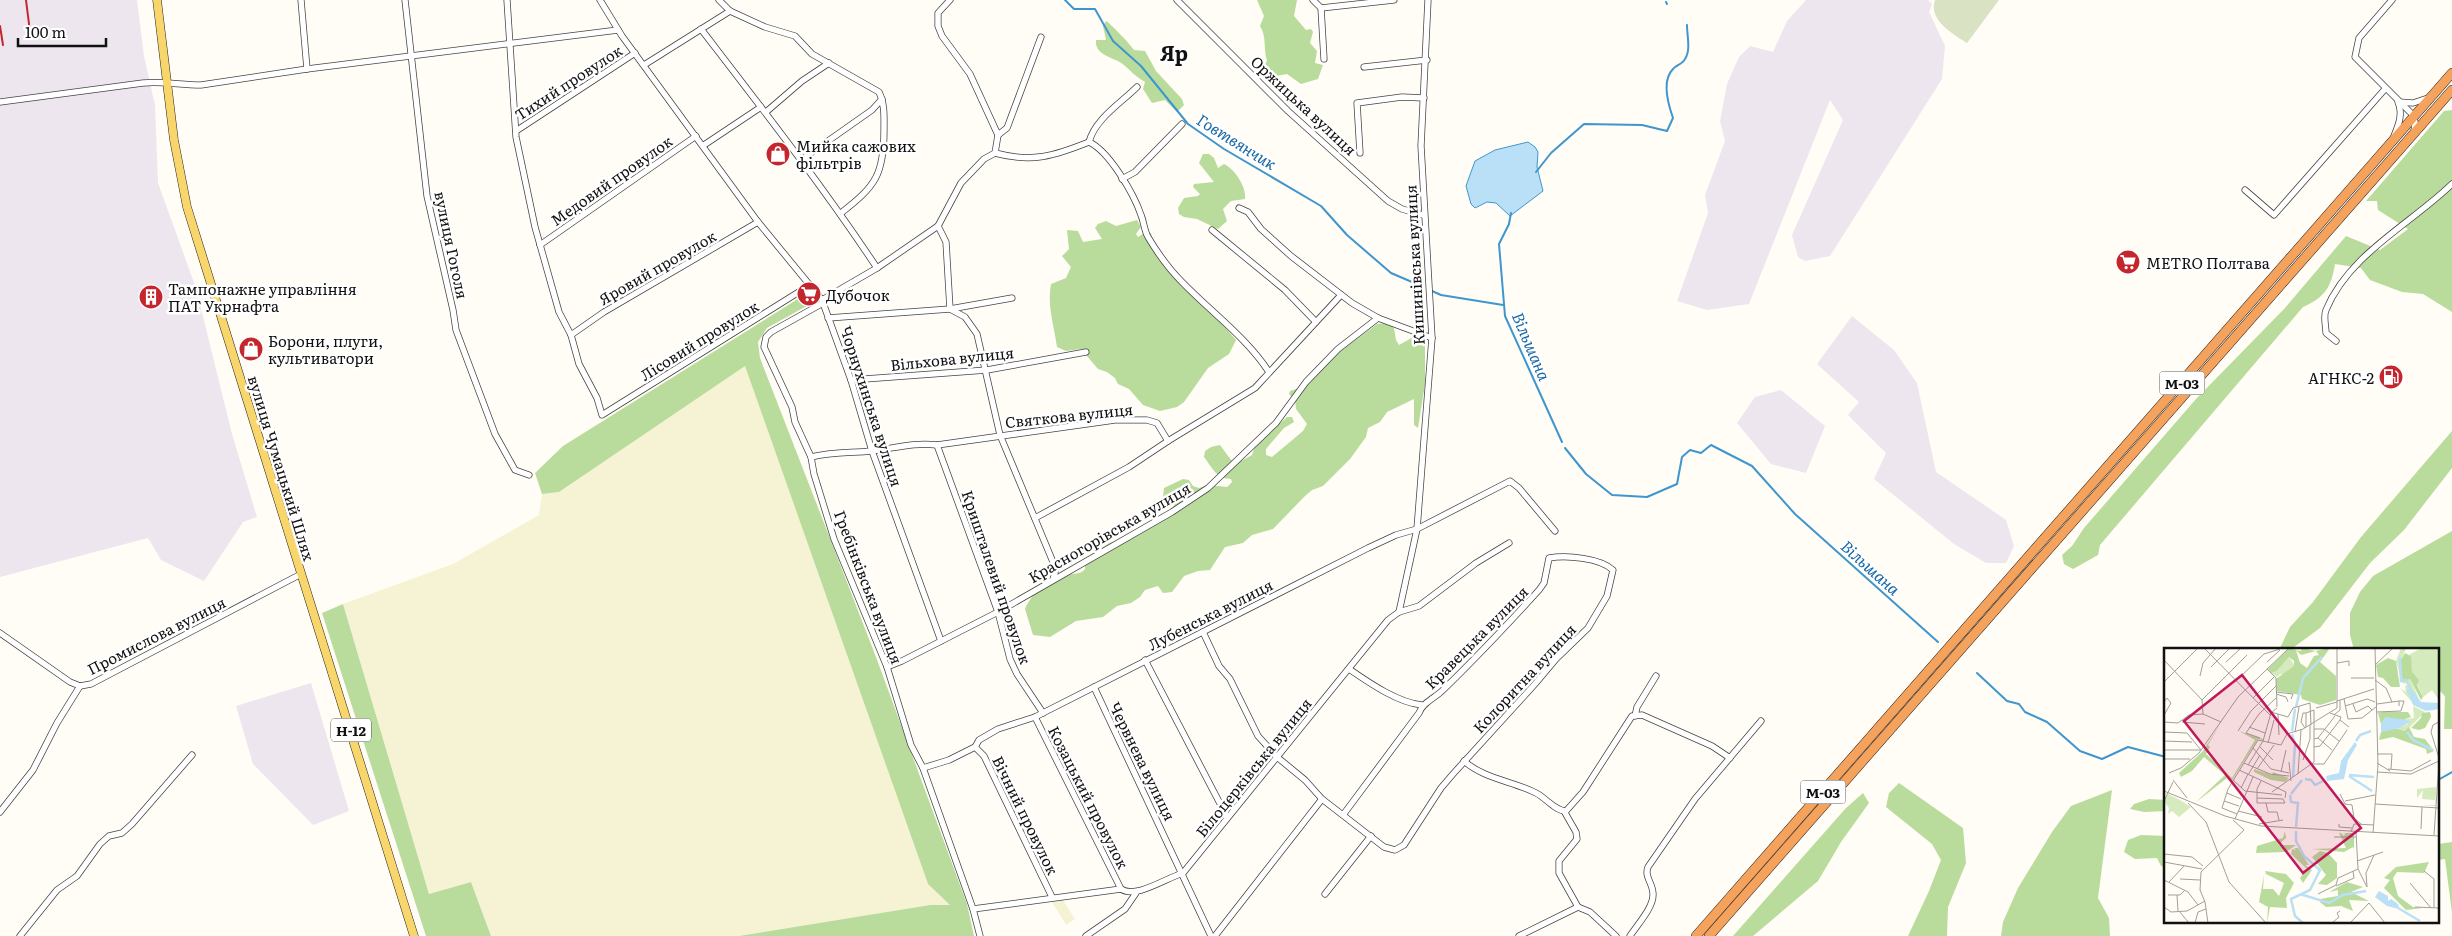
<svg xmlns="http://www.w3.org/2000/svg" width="2452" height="936" font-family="Literata,serif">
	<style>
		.industrial { fill: #eee6ef }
		.farmland { fill: #f6f3d4 }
		.forest { fill: #b9dc9c }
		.cemetery { fill: #d9e3c4 }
		.water { fill: #b9e0f7; stroke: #3f96cf }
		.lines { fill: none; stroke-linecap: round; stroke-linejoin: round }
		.stream { stroke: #3f96cf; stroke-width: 2 }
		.minor-casing { stroke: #444; stroke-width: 7 }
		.major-casing { stroke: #222; stroke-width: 9 }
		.highway-casing { stroke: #222; stroke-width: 10 }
		.minor { stroke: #fff; stroke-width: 5.5 }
		.major { stroke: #f9d66b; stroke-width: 8 }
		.highway { stroke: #f5a25d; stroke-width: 9 }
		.rail { stroke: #c4262e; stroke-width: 2 }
		.labels { text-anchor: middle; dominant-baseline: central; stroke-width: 5; stroke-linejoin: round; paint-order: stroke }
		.shield { fill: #fff; stroke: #585858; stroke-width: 1 }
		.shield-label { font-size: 14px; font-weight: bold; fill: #111 }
		.street-label { font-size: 15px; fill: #111; stroke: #fff }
		.poi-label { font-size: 15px; fill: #111; stroke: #fff; text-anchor: start }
		.water-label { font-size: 16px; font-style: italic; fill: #1768a6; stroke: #fff }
		.district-label { font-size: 20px; font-weight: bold; fill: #111; stroke: #fff }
		.inset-river { fill: none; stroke: #b9e0f7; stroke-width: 2.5 }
		.inset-road { fill: none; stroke: #a09f9a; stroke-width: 1 }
		.view { fill: #c2185b; fill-opacity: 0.15; stroke: #c2185b; stroke-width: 2.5 }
		.inset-edge { fill: none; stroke: #111; stroke-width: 2.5 }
	</style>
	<rect width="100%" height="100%" fill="#fffdf5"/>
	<g class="industrial">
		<polygon points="0,0 137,0 144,56 155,105 158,183 196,288 232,434 257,517 243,522 204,581 161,560 148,538 0,577"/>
		<polygon points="1806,0 1928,0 1932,4 1929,12 1945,46 1942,79 1830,256 1805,261 1798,257 1792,235 1843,120 1830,100 1749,304 1707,310 1677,301 1708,213 1705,195 1725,141 1720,121 1727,84 1739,57 1750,46 1773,52 1787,21"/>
		<polygon points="1852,316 1894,350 1917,383 1936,472 2006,520 2014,546 2006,563 1986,563 1954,544 1874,479 1886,453 1848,415 1859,402 1817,364"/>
		<polygon points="1781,390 1825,426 1806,473 1771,464 1737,423 1755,397"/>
		<polygon points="311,683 349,811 313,825 253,764 236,706"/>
	</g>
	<g class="farmland">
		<polygon points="745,365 928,884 951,905 930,905 739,936 491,936 471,882 429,894 343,604 453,564 539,515 542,494 559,492"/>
		<polygon points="1063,900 1075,919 1066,925 1052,902"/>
	</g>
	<g class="forest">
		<path d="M1257,0H1297L1294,16L1306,30L1311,29L1313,32L1310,43L1317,51L1315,63L1323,65L1318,79L1301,84L1287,74L1271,77L1263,68L1267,61C1263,48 1267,37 1260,26L1264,16Z"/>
		<path d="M1106,21C1109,22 1132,46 1134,50L1145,51L1156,71L1182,99L1184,105L1177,112L1165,100L1152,103L1143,89L1145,82C1136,77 1131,71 1124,65C1115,57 1094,56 1096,40H1106L1103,26Z"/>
		<path d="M2452,110V312L2423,294L2402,292L2370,280L2361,268L2335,264C2331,288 2325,297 2303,307L2100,545L2098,555L2073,569L2064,564L2062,555L2072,546L2084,528L2196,399L2285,308L2346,236L2380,250L2408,229L2378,210L2377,201H2366L2444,111Z"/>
		<path d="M1203,154H1209L1214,158L1218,168L1224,164C1235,169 1247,188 1245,199L1231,201L1223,209L1227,221L1218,229L1197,219L1184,217L1179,214L1178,208L1184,198L1198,196L1200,194L1193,187L1194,184L1214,182L1199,163Z"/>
		<path d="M1137,220L1141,227L1136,234L1138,237L1146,232L1151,233L1153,245L1182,287L1202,301L1236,340L1229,354L1208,368L1184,402L1177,407L1160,411L1143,405L1129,389L1118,384L1115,378L1107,372L1098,369L1081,349L1066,351L1057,347C1054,325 1047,306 1051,284L1066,278L1071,267L1062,256L1069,249L1067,230L1078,231L1083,242L1102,239L1095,228L1098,224L1106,221L1116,226Z"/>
		<polygon points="801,297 812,303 767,328 758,342 760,358 876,657 967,904 974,936 739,936 930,905 950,905 928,884 745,366 559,492 542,494 535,473 563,446"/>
		<path d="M1387,323L1394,328L1396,340L1399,345L1417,335L1425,344V384L1418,428L1414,425V399L1387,412L1380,422L1368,428L1366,437L1350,459L1323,486L1312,490L1305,496L1273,529L1252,535L1243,543L1225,547L1210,570L1198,571L1184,576L1172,592L1163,593L1158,586L1145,590L1140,597L1131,603L1117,606L1103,617L1076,621L1050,637L1033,635L1025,609C1032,592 1048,579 1067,575C1074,573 1080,575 1085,569V559L1109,543L1142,533L1173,508L1174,505L1168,504L1163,497L1164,488L1183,479L1189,480L1193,486L1199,488L1208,485L1227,487L1232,482L1231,479C1216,479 1212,467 1204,457L1205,451L1211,447L1220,445L1231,460L1241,461L1252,455L1255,446L1287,417H1292L1294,422L1284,428L1266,449V455L1272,457L1303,431L1307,424L1296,409L1295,400L1289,394L1290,391L1305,386L1336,354L1377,324Z"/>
		<polygon points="2452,431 2452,468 2404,530 2370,563 2320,628 2290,650 2279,650 2290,627 2313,602 2361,537"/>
		<polygon points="2452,531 2452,729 2444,729 2445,696 2438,689 2438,650 2354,650 2350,635 2350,613 2360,592 2373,576"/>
		<polygon points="343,604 429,894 471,882 491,936 426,936 322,613"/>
		<polygon points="1899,783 1963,828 1966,863 1948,907 1947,936 1908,936 1929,891 1941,860 1932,844 1886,807 1889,793"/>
		<polygon points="2112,790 2098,898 2109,918 2110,936 2001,936 2003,922 2018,888 2052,832 2071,806"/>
		<polygon points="1863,793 1869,803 1841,842 1818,881 1753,936 1733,936 1846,808"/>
		<polygon points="2149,799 2166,800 2166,811 2144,812 2130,809 2134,804"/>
		<polygon points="2141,835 2166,836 2166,868 2161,866 2157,858 2135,859 2124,852 2128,840"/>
		<polygon points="2452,842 2452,913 2445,859 2438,860 2438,844"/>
	</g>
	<path class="cemetery" d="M1935,0H1999L1967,43C1953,34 1928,20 1935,0Z"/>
	<polygon class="water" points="1528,142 1535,147 1538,152 1537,167 1543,191 1510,216 1496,203 1487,202 1475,208 1471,204 1466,186 1475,161 1495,150"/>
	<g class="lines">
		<g class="stream">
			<polyline points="1065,0 1074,9 1095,9 1113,41 1141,66 1188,124 1224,149 1321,206 1347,235 1391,273 1419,285"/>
			<polyline points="1666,2 1667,4"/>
			<path d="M1536,172L1551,153L1584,124L1642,125L1667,131L1673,118C1668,104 1661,81 1673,69C1676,65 1683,64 1685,59C1691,50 1687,36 1687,25"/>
			<polyline points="1511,213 1509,224 1499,244 1505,316 1562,442"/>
			<polyline points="1432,291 1441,295 1503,305"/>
			<polyline points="1565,448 1586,474 1612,495 1647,497 1677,484 1682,457 1690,450 1701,453 1711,445 1752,466 1795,514 1938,642"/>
			<polyline points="1977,673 2007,701 2019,704 2025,712 2047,722 2080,751 2102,759 2128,747 2166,757"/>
			<polyline points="2438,780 2452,772"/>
		</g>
		<defs>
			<g id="minor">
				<polyline points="301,0 307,69"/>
				<polyline points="405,0 427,196 453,310 456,330 495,434 515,470 529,475"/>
				<polyline points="507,0 516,137 535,227 559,312 571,335 579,364 597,398 602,415 810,285"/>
				<polyline points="600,0 622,36 758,222 822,300 851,380 872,451 941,641"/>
				<path d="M719,0L730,11L765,27L795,36L812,54L879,92C885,104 884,117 884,130C884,174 876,186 841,213"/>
				<polyline points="1177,0 1288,111 1388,201 1402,209 1423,215"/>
				<polyline points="1313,0 1321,8 1324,59"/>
				<polyline points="2392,0 2359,38 2355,57 2413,115 2415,122 2414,132"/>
				<polyline points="1321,8 1394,0"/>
				<path d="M701,29C761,107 822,185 877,268"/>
				<polyline points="644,65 730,11"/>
				<polyline points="1364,67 1427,60"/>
				<path d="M0,102L143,83C163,81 181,85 201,85L307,69L618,30"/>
				<polyline points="766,112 802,81 829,63"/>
				<polyline points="516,131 635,53"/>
				<polyline points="998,135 1007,128 1041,37"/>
				<path d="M2394,136C2399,124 2403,114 2398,102L2413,103L2428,98"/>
				<path d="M1089,142C1109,151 1134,194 1141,215C1144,222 1144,230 1148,237C1157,252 1170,270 1182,282C1211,312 1246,337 1269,372"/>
				<polyline points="704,145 761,107"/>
				<path d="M995,153C1032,163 1054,156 1089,142C1095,119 1121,103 1137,87"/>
				<polyline points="1360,153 1357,103 1402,97 1424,98"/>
				<polyline points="801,160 872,110 882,99"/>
				<polyline points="1122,179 1135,172 1182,124"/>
				<polyline points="2245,190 2274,215 2385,89"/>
				<polyline points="1239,208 1248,212 1261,229 1291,256 1352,303 1378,318 1432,338"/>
				<polyline points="938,226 946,242 950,309 965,317 977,334 1000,435 1053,562 1055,573 1053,579"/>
				<polyline points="1212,230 1285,290 1316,322"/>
				<polyline points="540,245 696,136"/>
				<polyline points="822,300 877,268 938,226 961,183 984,159 995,153 998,135 970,74 942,36 938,26 938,13 950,0"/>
				<polyline points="823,303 771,332 766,337 764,347 792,407 795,422 811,457 814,474 834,539 887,667 911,745 923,768 973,909 980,936"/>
				<polyline points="828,318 950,309 1012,298"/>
				<polyline points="571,335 604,312 758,222"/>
				<path d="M2336,341L2326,333C2326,326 2323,316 2326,310C2349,254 2411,224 2452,184"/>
				<polyline points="851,380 987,370 1086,352"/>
				<polyline points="937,445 998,612 1010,659 1017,674 1043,713"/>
				<path d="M811,457C832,452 851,453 872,451C895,448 915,442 937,445L1115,420H1147L1157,423L1168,441L1255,388L1341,295"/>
				<polyline points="1035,518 1129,467 1168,441"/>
				<polyline points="1399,612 1417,529 1432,338 1421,146 1428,0"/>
				<path d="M1203,632L1219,666L1230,679L1258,736L1277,757L1305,780L1322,799L1384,847L1395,850L1404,845L1441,788L1453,774L1535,684L1556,659L1588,628L1607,596L1613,570C1600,558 1567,555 1549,558L1544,583L1539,590C1508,624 1476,658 1443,690C1435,698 1423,702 1419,713L1343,815"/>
				<polyline points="0,633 70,682 80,686 91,684 301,574"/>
				<polyline points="1145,660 1227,817"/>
				<polyline points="887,667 902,661 998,612 1172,512 1208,488 1276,423 1306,382 1338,349 1378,318"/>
				<path d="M1349,669C1368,682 1398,703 1422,705"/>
				<polyline points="1094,687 1211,936"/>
				<polyline points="1635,716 1637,707 1656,676"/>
				<polyline points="1035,717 1121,889"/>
				<polyline points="975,747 984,756 1052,897"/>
				<path d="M1464,761C1484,779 1513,781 1536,793C1546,798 1555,811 1566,811L1583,792L1632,716L1642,715L1712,746L1730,758"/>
				<polyline points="923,768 949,760 975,747 979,740 998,729 1035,717 1368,548 1396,535 1417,529 1510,481 1519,488 1555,531"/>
				<polyline points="1564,811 1576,832 1577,839 1559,861 1559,873 1578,907 1590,912 1616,936"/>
				<polyline points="0,812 33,770 57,723 80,686"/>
				<polyline points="1325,894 1371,836"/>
				<path d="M973,909L1121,889C1136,899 1166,878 1183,873L1388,620L1399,612L1419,606L1476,563L1509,543"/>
				<polyline points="20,936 57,890 77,876 100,844 109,836 122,833 132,824 192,755"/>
				<polyline points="1086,936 1125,909 1136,893"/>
				<polyline points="1215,936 1322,799"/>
				<polyline points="1519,936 1578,907"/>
				<path d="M1630,936C1637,925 1654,907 1653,894C1653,883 1644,877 1648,867L1695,799L1761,721"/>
			</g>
			<polyline id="major" points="157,0 174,140 187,207 414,936"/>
			<g id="highway">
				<polyline points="1696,936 2452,73"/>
				<polyline points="1709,936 2452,90"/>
			</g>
		</defs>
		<use href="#minor" class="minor-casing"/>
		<use href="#major" class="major-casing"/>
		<use href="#highway" class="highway-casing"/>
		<use href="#minor" class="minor"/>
		<use href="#major" class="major"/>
		<use href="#highway" class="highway"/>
		<g class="rail">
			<polyline points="26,0 30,32"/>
			<polyline points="0,26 3,45"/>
		</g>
	</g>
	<defs>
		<symbol id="shop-disc" viewBox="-11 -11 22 22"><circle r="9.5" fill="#c4262e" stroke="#fff"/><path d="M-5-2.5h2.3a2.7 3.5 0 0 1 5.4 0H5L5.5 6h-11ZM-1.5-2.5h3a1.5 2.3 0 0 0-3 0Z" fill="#fff"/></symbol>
		<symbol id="supermarket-disc" viewBox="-11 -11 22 22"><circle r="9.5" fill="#c4262e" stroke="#fff"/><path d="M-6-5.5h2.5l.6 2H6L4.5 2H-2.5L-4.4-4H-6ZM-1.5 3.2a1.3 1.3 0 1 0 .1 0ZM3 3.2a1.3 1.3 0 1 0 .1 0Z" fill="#fff"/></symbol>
		<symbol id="building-disc" viewBox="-11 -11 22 22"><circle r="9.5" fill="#c4262e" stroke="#fff"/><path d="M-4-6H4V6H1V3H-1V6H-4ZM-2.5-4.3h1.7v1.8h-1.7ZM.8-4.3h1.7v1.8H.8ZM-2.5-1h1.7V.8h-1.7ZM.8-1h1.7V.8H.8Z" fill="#fff"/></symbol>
		<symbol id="fuel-disc" viewBox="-11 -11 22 22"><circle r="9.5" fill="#c4262e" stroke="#fff"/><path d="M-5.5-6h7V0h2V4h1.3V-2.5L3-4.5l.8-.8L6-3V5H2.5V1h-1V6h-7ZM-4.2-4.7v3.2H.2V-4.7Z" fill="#fff"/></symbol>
	</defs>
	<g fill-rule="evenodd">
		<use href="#shop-disc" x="764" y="140" width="28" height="28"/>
		<use href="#supermarket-disc" x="2114" y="248" width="28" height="28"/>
		<use href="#supermarket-disc" x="795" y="280" width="28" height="28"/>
		<use href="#building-disc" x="137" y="283" width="28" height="28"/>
		<use href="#shop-disc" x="237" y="335" width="28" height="28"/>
		<use href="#fuel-disc" x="2377" y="363" width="28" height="28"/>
	</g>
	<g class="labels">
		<g class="shield">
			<rect x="2159.5" y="371.5" width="45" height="23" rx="4"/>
			<rect x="331" y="718.5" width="40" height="23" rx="4"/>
			<rect x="1800.5" y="780.5" width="45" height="23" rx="4"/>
		</g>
		<g class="shield-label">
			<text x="2182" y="383">М-03</text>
			<text x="351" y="730">Н-12</text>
			<text x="1823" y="792">М-03</text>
		</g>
		<g class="street-label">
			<text transform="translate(568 82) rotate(-33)">Тихий провулок</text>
			<text transform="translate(1304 105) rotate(43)">Оржицька вулиця</text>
			<text transform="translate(611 180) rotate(-35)">Медовий провулок</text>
			<text transform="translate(452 245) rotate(78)">вулиця Гоголя</text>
			<text transform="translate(1414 265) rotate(-93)">Кишинівська вулиця</text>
			<text transform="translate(657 267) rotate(-30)">Яровий провулок</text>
			<text transform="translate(699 340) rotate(-32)">Лісовий провулок</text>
			<text transform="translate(952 358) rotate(-6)">Вільхова вулиця</text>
			<text transform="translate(872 406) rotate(72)">Чорнухинська вулиця</text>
			<text transform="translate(1069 415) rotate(-6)">Святкова вулиця</text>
			<text transform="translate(282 468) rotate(73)">вулиця Чумацький Шлях</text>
			<text transform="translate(1109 532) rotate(-30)">Красногорівська вулиця</text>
			<text transform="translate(997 577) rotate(71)">Кришталевий провулок</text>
			<text transform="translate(869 587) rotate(69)">Гребінківська вулиця</text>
			<text transform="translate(1210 614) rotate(-27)">Лубенська вулиця</text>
			<text transform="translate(156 635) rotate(-27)">Промислова вулиця</text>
			<text transform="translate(1476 637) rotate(-45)">Кравецька вулиця</text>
			<text transform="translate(1524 678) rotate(-47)">Колоритна вулиця</text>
			<text transform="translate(1143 761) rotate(64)">Червнева вулиця</text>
			<text transform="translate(1253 767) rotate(-51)">Білоцерківська вулиця</text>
			<text transform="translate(1089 797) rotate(63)">Козацький провулок</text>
			<text transform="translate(1026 815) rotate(64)">Вічний провулок</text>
		</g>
		<g class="poi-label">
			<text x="796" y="145">Мийка сажових<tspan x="796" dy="17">фільтрів</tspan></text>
			<text x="2146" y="262">METRO Полтава</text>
			<text x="168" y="288">Тампонажне управління<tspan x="168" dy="17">ПАТ Укрнафта</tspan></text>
			<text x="826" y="294">Дубочок</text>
			<text x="268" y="340">Борони, плуги,<tspan x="268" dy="17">культиватори</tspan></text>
			<text x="2374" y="377" text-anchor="end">АГНКС-2</text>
		</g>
		<g class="water-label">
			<text transform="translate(1237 141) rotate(32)">Говтвянчик</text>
			<text transform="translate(1532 346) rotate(67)">Вільшана</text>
			<text transform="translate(1871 567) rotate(42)">Вільшана</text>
		</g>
		<g class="district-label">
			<text x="1174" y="52">Яр</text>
		</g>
	</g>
	<g transform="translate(2164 648)">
		<rect width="275" height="275" fill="#fffdf5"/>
		<path d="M237,0L242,1L237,11L238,25L241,32L246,31L255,51L246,41L247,53L236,40L242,44L241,38L245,36L238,35L232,13ZM258,0H275V52L268,42L259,49L248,24L246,6ZM125,9L131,18L121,27L116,26L113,29L107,25L113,23ZM249,58L261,64L242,83L233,81L244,76L243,72L240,73L236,72L250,70ZM273,133L271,158H259L271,157V152L258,151L259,142L253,150V141L272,139ZM4,146L16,152L27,159L15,169L8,163L4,166L5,160L0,153Z" fill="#d5ebbd"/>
		<path d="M125,0L136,3L139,0L151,3L166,0L156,14L172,28V52L156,57L138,51L137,47L113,43L112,31L130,18V13L125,9L113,23L107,25L104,21ZM132,2L137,7L152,3L155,7L150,8L143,20L136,15ZM241,5L247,8L248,24L255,32L253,37L259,49L257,52L246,31L239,34L236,13ZM224,10L232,13L236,39H227L219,30L214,29L212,17ZM219,64H244L247,69L236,73L222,69L217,76L214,65ZM266,64L267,69L261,80L255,82L247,80L257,70L258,65ZM56,77L44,97L46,99L42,106L68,130L91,92L75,83L99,91V92L94,91L67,134L63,130L31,155L61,127L40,109L28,123L17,129L15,125L38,104ZM227,79L241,83L245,79L250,89L261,91L270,103L263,106L262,101L229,89L215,92L217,84ZM90,121L108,127L109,124L125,130L121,134L107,132L90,124ZM121,183L122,190L114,197H132L122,204L92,205L93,198L119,190ZM143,183L177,185L180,188L181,185H190V201L189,199L180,204L147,201L182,200L175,185ZM130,200H134L145,217H141L148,222L139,235L136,230L143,221L127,206L128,201L132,202ZM156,203L164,205L173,215V230L163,237L154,236L162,227L148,209ZM265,214L260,225L233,224L229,230L234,248L249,259L259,260L242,262L220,240L226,232L220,230L232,219ZM101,223L122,226L130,235L122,250L123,260L106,259L103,275L104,259L95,254L100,227L99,241H109L115,248L120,235L102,226ZM183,234L199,239L187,244L205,253L185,252L189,263L177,258L162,259L156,254V251L174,248V242L165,244Z" fill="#b9dc9c" fill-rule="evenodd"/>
		<path d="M246,39L257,54L275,55V61L262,63L249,57L243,43ZM222,69L243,72L246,74L236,80L217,84V76ZM191,94L193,97L184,112L180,131L163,133L162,128L175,125L177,113ZM215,243L224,248V253L227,251L234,256L235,261L223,258L211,249Z" fill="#b9e0f7"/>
		<path class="inset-river" d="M236,9L237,33L242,32L246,40M132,59L139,30L158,9M128,83L131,61M243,84L249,92L269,102M128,86L131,96L129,129M192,93L196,87L207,83M185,127L210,129M185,128L208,143M141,131L147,132L151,137L159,133M127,146L138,132M126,147L127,154L134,155L132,179M132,183V193L140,208L156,222L146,242L127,251L131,268L139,275M136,246L165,255L179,247L202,243M234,260L256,273"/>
		<path class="inset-road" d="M40,0L106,67M0,12L38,52M62,14L77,0M103,14L116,2M173,15L185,13V18M212,16L229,0M47,19L66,0M103,21L112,30L113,59M36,28L39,15L52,0M75,30L100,6L116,1M187,30H210M211,32L222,40L228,54M0,34L34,0M112,44L129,46L127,51M112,46L122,49L124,54M89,50L111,28M180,51L184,71L198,70L212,59M38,52L83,7M38,52L39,66L57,74M173,53L210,41M0,54L3,50L7,55L0,67M189,56L192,64L204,58L208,62M213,56L235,53M181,58L203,51L211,54M152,60L173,54M107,64L124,69L129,60L146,55L147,77M213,64L237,63L240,53H235V58M166,65L177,69L176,72L185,79M114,66L115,87M170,67L176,62V52M0,74L14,75L25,67L39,66M18,74L41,76M85,79L101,85M141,80L137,74L139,65H142M150,81H160L175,93M74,83L87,63L112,38M0,84L23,85L37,102M131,84L135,59M96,90L82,85L95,66L112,50M154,90L168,102M150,91L154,90L171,68M0,93L28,94M99,93L117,97L123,86L139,81L173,60V0M104,95L110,72M96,99L109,112M150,99L156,98L176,72M89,100L107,121L125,125M0,102H36M213,106H228L227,121M142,110L148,116H160L183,82M275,110L267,84L269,77L275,74M0,111H26M139,112L146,91V77M125,114L127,133M80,115L106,126L125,128M213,115L226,123M84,117L99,93L107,65L113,60M93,121L110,97M224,121L247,123L267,112M75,122L122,144L121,150M117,124L122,102M213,124L247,126L275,113M5,125L17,120L35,105L74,49L124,1M134,126L137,82M84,127L96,107M9,132L23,150M69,132L81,143L118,147M77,140L84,126M0,143L61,168L97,178L275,188M108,144L150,114V62L142,65V79M63,145L77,151M176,146L181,156L188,157L190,170L197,176M93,150L119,151L121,155H93V141L97,133M0,153L9,134M60,153L75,158M181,153L211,147M24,155L42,174L65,234L102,275M102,155L104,164H113L115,172M211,156L275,160M74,163L98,169M73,166L58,160L64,141L94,92L99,93M71,171L89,129M95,176L119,172M175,176V179L188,180M257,181L258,159M187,184L190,176L210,177M192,184L194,221L203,239M209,185L214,117L211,0M270,187L275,115M170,189H192M0,206L28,209L39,218M193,213L219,204M0,214L38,221M260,223L270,231V260M16,231L36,232M0,232L24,244L34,257M5,234L20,218M246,235L267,260M172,238L190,230L189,223M203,239L202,225L210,207M154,246L172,237L174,230L194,221M4,247H16L21,242M13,247L14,263M0,259L7,264L23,263L41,253M251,259L275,260M15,263L25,275M31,275L34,264L42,261M44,275L41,254L36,242L37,224L80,182L69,172M168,275L175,269L173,265L176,263M186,275L205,255L221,275"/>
		<path class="view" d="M78,27L197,180L139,225L20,73Z"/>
		<rect width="275" height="275" class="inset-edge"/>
	</g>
	<path d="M18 38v8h88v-8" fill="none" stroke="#111111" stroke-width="2.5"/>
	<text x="25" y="38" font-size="15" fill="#111111" stroke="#ffffff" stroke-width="4" paint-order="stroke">100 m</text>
</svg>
